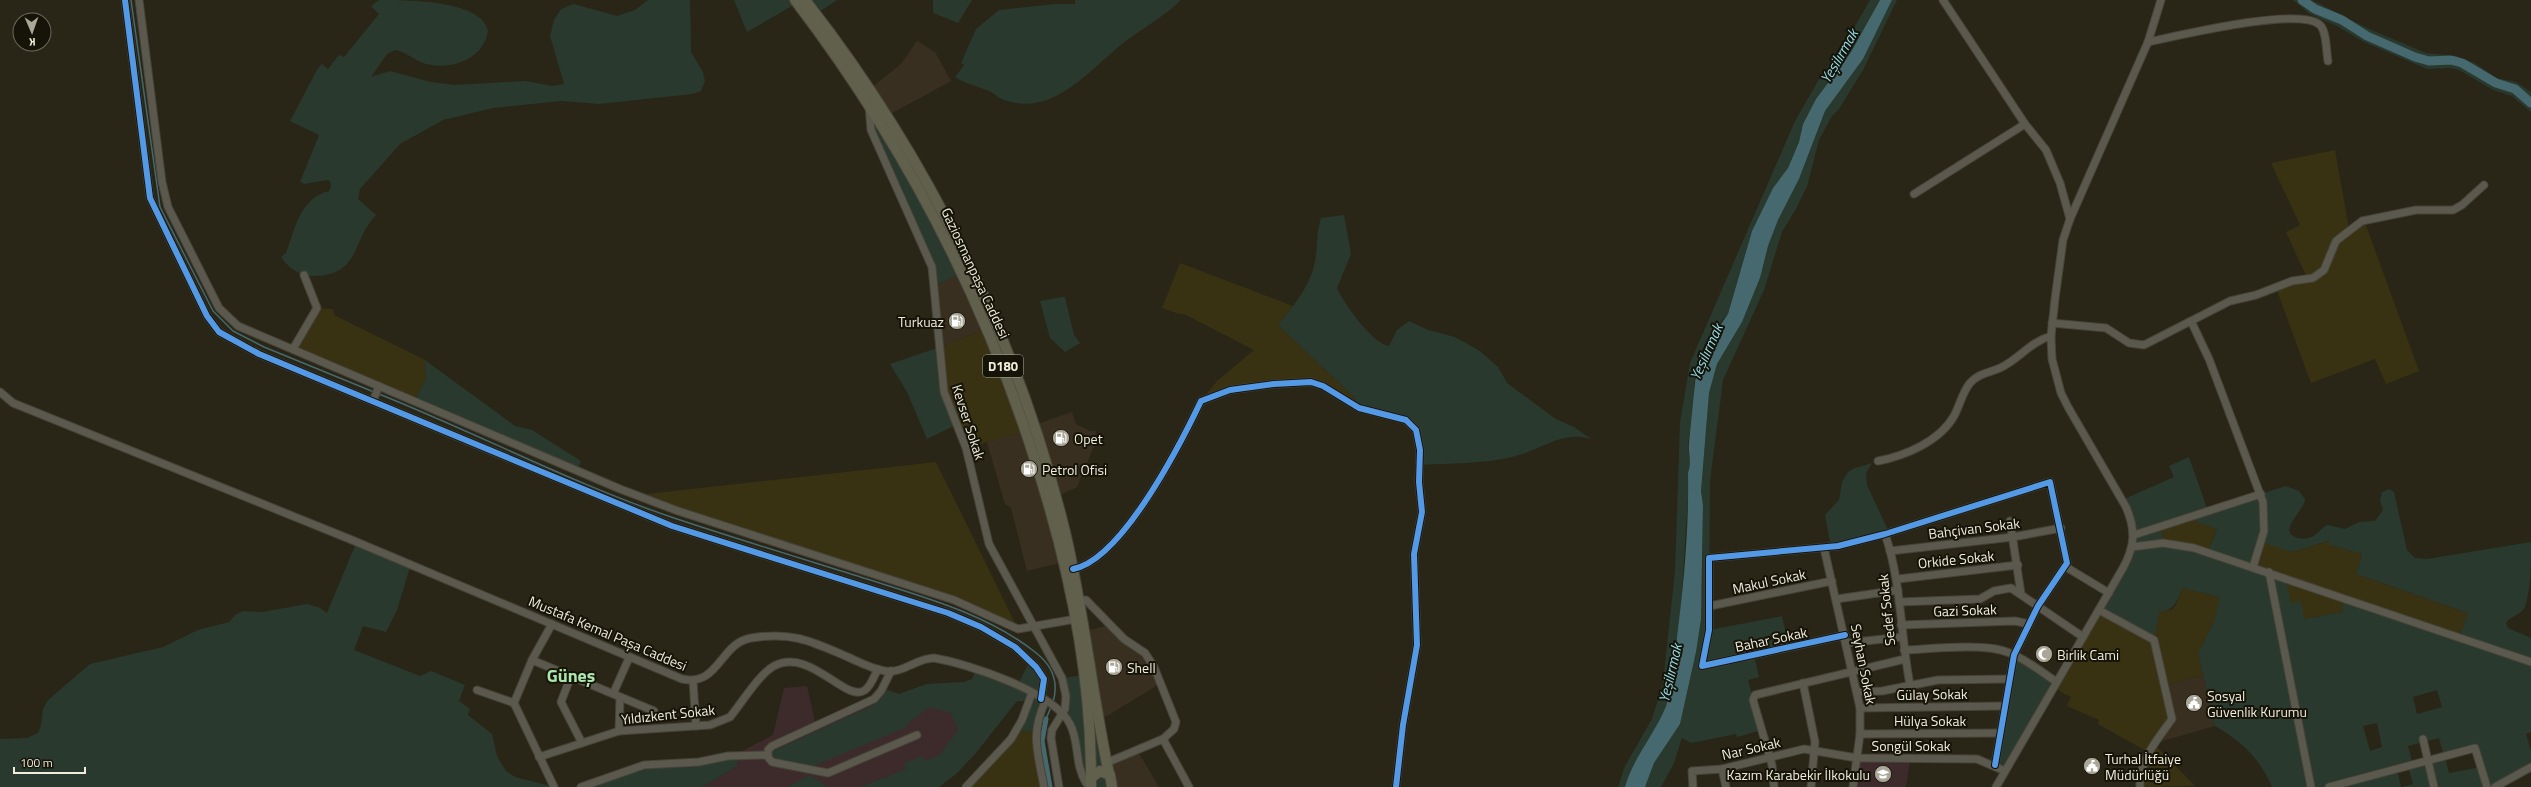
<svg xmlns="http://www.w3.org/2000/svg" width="2531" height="787" font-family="'Titillium Web',sans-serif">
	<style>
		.commercial { fill: #392f20 }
		.built { fill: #383212 }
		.education { fill: #3d2b2b }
		.green { fill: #29392e; fill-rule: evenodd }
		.water { fill: #45696e }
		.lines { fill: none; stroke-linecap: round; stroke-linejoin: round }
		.stream { stroke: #45696e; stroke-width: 1.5 }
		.canal { stroke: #45696e; stroke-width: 5 }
		.river { stroke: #45696e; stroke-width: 9 }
		.minor-casing { stroke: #464338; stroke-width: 9 }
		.highway-casing { stroke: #464338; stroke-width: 12 }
		.minor { stroke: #5b594e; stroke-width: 7 }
		.highway { stroke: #60604d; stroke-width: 10 }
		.cycleway-casing { stroke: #161308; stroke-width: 8 }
		.cycleway { stroke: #5399e6; stroke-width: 6 }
		.labels { text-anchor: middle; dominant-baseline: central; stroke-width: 4; stroke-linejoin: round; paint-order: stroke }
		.shield { fill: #161308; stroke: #afac9d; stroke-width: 1 }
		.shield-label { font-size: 13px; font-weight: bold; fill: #f0eddd }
		.street-label { font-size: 14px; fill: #f0eddd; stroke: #161308 }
		.poi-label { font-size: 14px; fill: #f0eddd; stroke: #161308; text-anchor: start }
		.water-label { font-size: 15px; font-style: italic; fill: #93ddea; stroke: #161308 }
		.district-label { font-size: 18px; font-weight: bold; fill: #ace8ae; stroke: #161308 }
	</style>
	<rect width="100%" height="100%" fill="#292617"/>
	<g class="commercial">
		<polygon points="917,41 935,52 951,81 887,116 870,89 902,63"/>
		<polygon points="963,272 988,328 940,347 935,286"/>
		<polygon points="1072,412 1076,424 1090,431 1096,431 1094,446 1077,487 1056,497 1034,425"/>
		<polygon points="1026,431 1064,562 1027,571 1011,508 1005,504 987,442"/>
		<polygon points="1110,625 1141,649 1159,684 1107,716 1098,717 1086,631"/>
		<polygon points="2203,675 2215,726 2162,741 2157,747 2154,744 2165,685"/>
		<polygon points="1137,750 1159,787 1117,787 1106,763"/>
	</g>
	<g class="built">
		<polygon points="2335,150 2349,229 2364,220 2419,371 2386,384 2375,359 2311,383 2276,288 2308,280 2286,232 2300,225 2271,163"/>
		<polygon points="1180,263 1293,306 1278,325 1356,399 1351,405 1318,383 1230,390 1201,401 1217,381 1254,350 1184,314 1179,314 1162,308"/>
		<polygon points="317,308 333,309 334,315 425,360 426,378 415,401 293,349"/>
		<polygon points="988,328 1026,431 966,448 944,392 940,347"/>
		<polygon points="936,462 1018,629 954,600 646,499 647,494"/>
		<polygon points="2187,518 2217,528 2208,552 2163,543 2161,526"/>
		<polygon points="2261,541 2292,552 2329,541 2330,545 2362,554 2356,574 2468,613 2459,637 2341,597 2343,612 2304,619 2253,567"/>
		<polygon points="2182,588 2219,597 2218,607 2215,620 2198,653 2203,675 2165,685 2172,719 2154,744 2195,786 2140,787 2148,752 2098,724 2099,720 2067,706 2071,697 2054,688 2110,590 2165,611 2172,609 2176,605"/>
		<polygon points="1017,730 1035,732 1044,787 966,787"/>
	</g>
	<g class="education">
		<polygon points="977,669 1029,701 1020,700 1014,703 975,754 956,774 939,787 702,787 737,766 740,752 773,735 784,688 807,686 816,726 862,706 883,688 899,694 927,684 964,682 972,679"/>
		<polygon points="1860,761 1910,761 1906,787 1858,787"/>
	</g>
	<g class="green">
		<path d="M379,0C408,0 482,0 488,31C483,61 449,71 423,63C414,60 405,51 395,50L387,54L371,77L390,71L431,82L455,85L525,81L553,86L564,84L550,36L554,20L561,9L574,4L617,16L635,10L648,0H690L691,52L703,72L705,81L701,91L692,94L599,104L561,101L493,108L443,120L400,144L360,189L358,199L376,215C352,240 360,275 315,276C300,276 289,269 281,257L286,253C295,229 300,198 329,191L331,187L330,181L327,180L304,184L300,182L319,135L290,121L318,68L322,64L328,69L339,55L344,57L379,14L371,6Z"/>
		<polygon points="734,0 795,0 797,3 747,32"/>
		<polygon points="805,0 837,0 816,14"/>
		<polygon points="933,0 972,0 958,23 933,13"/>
		<path d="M1075,0H1181C1164,17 1141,29 1122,44C1088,71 1054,117 1004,100C998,98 994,93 989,91C977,86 966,84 955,77L964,65L961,63L976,29L999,10L1055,4H1075Z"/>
		<polygon points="1870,0 1880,0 1851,52 1816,99 1803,124 1799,142 1788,168 1773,188 1752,231 1728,314 1722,320 1694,382 1694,407 1688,444 1690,465 1681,608 1674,667 1668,701 1654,734 1633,767 1625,787 1618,787 1625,766 1652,719 1663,683 1675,571 1680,423 1690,363 1795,121 1822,74 1843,47"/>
		<polygon points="1892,0 1897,0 1863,70 1839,109 1832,116 1819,140 1807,186 1797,207 1782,232 1764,290 1723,380 1710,481 1709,630 1782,616 1789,647 1754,655 1759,677 1748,680 1762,730 1737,737 1736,734 1691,743 1682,738 1674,763 1661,787 1645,787 1654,763 1680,724 1696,652 1702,588 1703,505 1701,491 1709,393 1717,364 1742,322 1760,278 1768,246 1778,220 1799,179 1825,111 1863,59"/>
		<polygon points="2293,0 2312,0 2369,29 2426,53 2456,56 2475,63 2496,78 2516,82 2531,92 2531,112 2512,96 2493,90 2459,70 2450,68 2427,69 2364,42 2337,26 2310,14"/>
		<polygon points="868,115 895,145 963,272 935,286 933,273"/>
		<path d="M1344,215L1351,254L1337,288C1344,304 1372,343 1389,346L1397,330L1409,321L1428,330L1455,337L1480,351L1498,367L1507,383L1556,419L1574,427L1591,439C1561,430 1540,451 1512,457C1482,464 1450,463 1420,465L1413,426L1351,405L1356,399L1278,325C1293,306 1311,286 1315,261C1318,247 1316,233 1321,218Z"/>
		<polygon points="1062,297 1065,297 1074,335 1080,343 1065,352 1050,338 1040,301"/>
		<polygon points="940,347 943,383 958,424 927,439 907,392 890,364"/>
		<polygon points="425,360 515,426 532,430 581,461 577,471 415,401 426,378"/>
		<path d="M2189,457L2208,511L2286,486L2299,491L2305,499C2305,510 2278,530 2295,537C2299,539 2306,539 2311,537C2318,535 2321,527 2328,525L2345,529L2359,522L2375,521L2383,510L2380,501L2382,492L2389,489L2394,492L2407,550L2415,558L2427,559L2531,542C2531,562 2531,589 2525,607C2521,615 2510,616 2506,623L2508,628L2531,638V732L2526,734L2531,751V767L2495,787H2402L2413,784L2408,766L2397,769L2401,787H2272C2260,758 2241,741 2215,726L2198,653L2215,620L2219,597L2182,588C2177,602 2175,610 2159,612L2154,640L2099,610L2134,541L2122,500L2174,477L2169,466ZM2187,518L2217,529L2208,552L2163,543L2161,526ZM2328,541L2330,545L2362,554L2356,574L2468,613L2459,637L2341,596L2343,612L2304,619L2301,601L2291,603L2285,577L2253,567L2261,542L2292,552ZM2437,690L2442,707L2417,714L2413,697ZM2377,723L2382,747L2370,751L2363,726ZM2439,738L2444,757L2413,765L2408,746ZM2475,749L2481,767L2449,773L2445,757Z"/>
		<polygon points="1872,463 1866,473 1867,485 1888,530 1831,547 1825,515 1839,500 1842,482 1848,472 1855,468"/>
		<polygon points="357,541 411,564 397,610 386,632 363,626 354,650 420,676 431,671 465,685 459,701 470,709 468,715 492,734 497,756 506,771 515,777 554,787 0,787 0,739 27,738 38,733 41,725 43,709 48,700 90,664 163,647 198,630 229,622 235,615 243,611 262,612 307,604 318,607 327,613"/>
		<polygon points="2014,655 2057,682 2005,771 1995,765"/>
		<polygon points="1030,660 1042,674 1045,702 1035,732 1017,730 1028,701 1017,701 975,754 956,774 939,787 861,787 906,769 904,763 922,756 925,761 940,755 958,730 951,713 929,707 906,725 907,727 813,766 774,758 772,755 773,751 870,707 881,699 887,690 899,694 927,684 964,682 972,679 977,669 1018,685"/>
		<polygon points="1085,675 1098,714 1112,787 1091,787 1086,783 1075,739 1066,718 1062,678"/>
		<polygon points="739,755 737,766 702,787 581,787 639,765"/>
		<polygon points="810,775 827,787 788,787"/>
	</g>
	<path class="water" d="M1880,0H1892L1863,59L1825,111L1799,179L1778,220L1768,246L1760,278L1742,322L1717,364L1709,393L1701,491L1703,505L1701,619L1696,652L1680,724L1654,763L1645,787H1625C1633,758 1655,734 1666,706C1674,684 1675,659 1677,637C1684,583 1689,527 1688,473C1692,462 1688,453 1689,443C1691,422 1693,403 1695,383C1695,378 1699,373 1701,370C1710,350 1715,331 1728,314L1752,231L1773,188L1788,168L1799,142L1803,124L1816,99L1851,52Z"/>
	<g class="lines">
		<g class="stream">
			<polyline points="131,0 160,207 213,311 233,331 264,347 374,392"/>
			<path d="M379,394C479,434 575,485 677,519C740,540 803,559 867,579C924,597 987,614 1035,652C1052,665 1059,682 1053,702"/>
			<polyline points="1046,719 1051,707"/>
		</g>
		<polyline class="canal" points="1046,719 1042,741 1050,787"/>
		<polyline class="river" points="2302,0 2315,9 2342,20 2367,36 2415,57 2429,61 2451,60 2462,63 2496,83 2515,89 2531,103"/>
		<defs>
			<g id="minor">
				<polyline points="125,0 150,198 207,316 219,332 259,354 672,526 948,613 981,627 1015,647 1036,667 1044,679 1041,699"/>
				<polyline points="139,0 162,182 168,207 219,308 238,326 620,489 678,511 954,600 1018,629 1076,619"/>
				<polyline points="1943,0 2025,124 2046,150 2060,183 2070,219"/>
				<path d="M2148,42C2177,36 2299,6 2320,25C2327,32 2326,51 2328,61"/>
				<polyline points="869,106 871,130 932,267 944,392 966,448 989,544 1062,678 1066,696 1065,709 1052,730 1051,738 1059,787"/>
				<polyline points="1914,194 2025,124"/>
				<polyline points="2191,321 2209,359 2263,502 2264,531 2253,567"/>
				<polyline points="2052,323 2106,328 2129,343 2144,345 2230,301 2256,295 2292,281 2313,278 2324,270 2336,241 2362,221 2416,210 2453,210 2462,205 2484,185"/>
				<polyline points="293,349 317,308 304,275"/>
				<path d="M0,392L13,403L352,540L682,679C719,687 720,643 751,638C793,631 813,642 850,658C861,663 873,669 885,671C902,674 917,658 934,658C969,664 1054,692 1070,724C1080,743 1074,763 1086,783H1090"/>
				<polyline points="373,401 379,386"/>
				<path d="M1878,461C1905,456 1940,441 1954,416C1960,405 1962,393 1970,383C1979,373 1989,373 2000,368C2019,359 2030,342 2051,336"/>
				<polyline points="2010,521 2021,594"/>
				<path d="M1885,534C1902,584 1900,633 1910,685"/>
				<polyline points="2134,535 2261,494"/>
				<polyline points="2132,547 2163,543 2194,548 2531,662"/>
				<polyline points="1824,548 1860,708 1860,734 1853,787"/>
				<polyline points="1890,551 2013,537 2061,528"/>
				<polyline points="2066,567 2109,593"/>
				<path d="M1073,569C1122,560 1181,443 1201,401L1230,390L1274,384L1311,382L1323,386L1359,408L1406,420L1416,430L1420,450L1419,482L1422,512L1414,554L1417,645L1403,725L1396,787"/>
				<polyline points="2269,572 2311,787"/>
				<polyline points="1898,579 2018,565"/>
				<polyline points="1837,599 1898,590"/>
				<polyline points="1080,601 1086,600 1124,639 1145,653 1154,667 1176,722 1174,729 1163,739"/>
				<polyline points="1899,602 1980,599 1994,591 2011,588 2083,637"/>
				<polyline points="1710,606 1832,581"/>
				<path d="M2099,610L2154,640L2172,719C2157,740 2139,760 2140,787"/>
				<polyline points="552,624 532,660 514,703 554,787"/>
				<polyline points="1901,625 2015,621 2029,624"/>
				<polyline points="1845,635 1702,666 1709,630 1709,558 1838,546 1885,534 2050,482 2067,563 2038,606 2014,655 1995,765"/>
				<polyline points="1847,643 1902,637"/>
				<path d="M1904,650C1931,649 1983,643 2007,652C2025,658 2041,672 2057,682"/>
				<polyline points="532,660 654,711"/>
				<polyline points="891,671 881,691 874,699 772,746 768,750 768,757 772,762 828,773 917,735"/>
				<polyline points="571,676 561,702 582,743"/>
				<polyline points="693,681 696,726"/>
				<polyline points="1803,683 1815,742 1811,787"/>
				<polyline points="477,690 514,703"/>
				<polyline points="1858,692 1882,691 1938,680 2008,679"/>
				<polyline points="613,694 629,658"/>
				<polyline points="1860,708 2004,706"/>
				<polyline points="619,731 620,697"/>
				<polyline points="1860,734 2000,733"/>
				<polyline points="2423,739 2434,787"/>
				<path d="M539,757L619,731L710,725L730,717C741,704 759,674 774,666C811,647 846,704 865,690C871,686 874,676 878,669"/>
				<polyline points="1106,763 1163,739 1189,787"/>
				<polyline points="1722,769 1726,787"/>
				<polyline points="581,787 644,765 699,762 728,756 767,755"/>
				<polyline points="966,787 1011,739 1022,720 1032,693"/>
				<path d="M1044,787C1038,753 1030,735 1045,702"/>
				<polyline points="1693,787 1692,771 1722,769 1804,749 1857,758 1977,759 2005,771"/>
				<polyline points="1774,787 1772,765 1753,700 1755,695 1905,659"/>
				<path d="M1996,787L2123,568C2135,546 2136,530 2126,507L2068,407L2061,393L2052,359L2051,336L2055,299L2063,240L2070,219L2148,42L2161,0"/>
				<polyline points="2329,787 2475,748 2487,787"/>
				<polyline points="2495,787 2531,767"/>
			</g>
			<g id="highway">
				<path d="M795,0C901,139 981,290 1034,457C1068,561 1091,668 1091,778"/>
				<path d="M805,0C927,156 1018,339 1065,532C1084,612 1092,694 1109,774"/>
				<polyline points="1091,787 1091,778 1100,771 1110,775 1112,787"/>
			</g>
		</defs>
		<use href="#minor" class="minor-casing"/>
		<use href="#highway" class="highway-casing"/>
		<use href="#minor" class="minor"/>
		<use href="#highway" class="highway"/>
		<defs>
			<g id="cycleway">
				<polyline points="125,0 150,198 207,316 219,332 259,354 672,526 948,613 981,627 1015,647 1036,667 1044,679 1041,699"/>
				<path d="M1073,569C1122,560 1181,443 1201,401L1230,390L1274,384L1311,382L1323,386L1359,408L1406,420L1416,430L1420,450L1419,482L1422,512L1414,554L1417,645L1403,725L1396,787"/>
				<polyline points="1845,635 1702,666 1709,630 1709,558 1838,546 1885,534 2050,482 2067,563 2038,606 2014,655 1995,765"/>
			</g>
		</defs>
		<use href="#cycleway" class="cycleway-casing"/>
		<use href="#cycleway" class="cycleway"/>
	</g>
	<defs>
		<symbol id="fuel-disc" viewBox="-11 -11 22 22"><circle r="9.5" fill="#aaa798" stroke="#161308"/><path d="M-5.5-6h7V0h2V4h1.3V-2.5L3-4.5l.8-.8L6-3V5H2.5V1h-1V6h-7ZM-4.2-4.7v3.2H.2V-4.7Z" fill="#fff"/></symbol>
		<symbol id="mosque-disc" viewBox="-11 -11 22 22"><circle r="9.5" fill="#aaa798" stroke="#161308"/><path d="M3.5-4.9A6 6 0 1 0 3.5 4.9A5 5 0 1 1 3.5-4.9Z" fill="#fff"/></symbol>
		<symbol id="civic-disc" viewBox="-11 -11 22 22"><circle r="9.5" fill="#aaa798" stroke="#161308"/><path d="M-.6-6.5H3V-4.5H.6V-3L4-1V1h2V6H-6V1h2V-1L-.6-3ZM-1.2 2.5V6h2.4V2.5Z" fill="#fff"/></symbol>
		<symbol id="school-disc" viewBox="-11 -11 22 22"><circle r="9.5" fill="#aaa798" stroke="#161308"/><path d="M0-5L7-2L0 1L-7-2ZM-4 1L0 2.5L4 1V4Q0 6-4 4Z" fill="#fff"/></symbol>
	</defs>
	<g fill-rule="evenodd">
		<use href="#fuel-disc" x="947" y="311" width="20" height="20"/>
		<use href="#fuel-disc" x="1051" y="428" width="20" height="20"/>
		<use href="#fuel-disc" x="1019" y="459" width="20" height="20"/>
		<use href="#mosque-disc" x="2034" y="644" width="20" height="20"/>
		<use href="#fuel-disc" x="1104" y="657" width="20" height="20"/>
		<use href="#civic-disc" x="2184" y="693" width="20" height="20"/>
		<use href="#civic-disc" x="2082" y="756" width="20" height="20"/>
		<use href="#school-disc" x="1873" y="764" width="20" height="20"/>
	</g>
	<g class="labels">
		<rect class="shield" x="983" y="355" width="40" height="22" rx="3"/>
		<g class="shield-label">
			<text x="1003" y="366">D180</text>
		</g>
		<g class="street-label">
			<text transform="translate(976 273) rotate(65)">Gaziosmanpaşa Caddesi</text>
			<text transform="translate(969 422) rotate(72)">Kevser Sokak</text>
			<text transform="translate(1974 528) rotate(-7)">Bahçivan Sokak</text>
			<text transform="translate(1956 559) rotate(-6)">Orkide Sokak</text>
			<text transform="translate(1769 581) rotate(-12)">Makul Sokak</text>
			<text transform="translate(1886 610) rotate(-96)">Sedef Sokak</text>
			<text transform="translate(1965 610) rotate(-2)">Gazi Sokak</text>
			<text transform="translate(608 633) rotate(23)">Mustafa Kemal Paşa Caddesi</text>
			<text transform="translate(1771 639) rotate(-12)">Bahar Sokak</text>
			<text transform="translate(1864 664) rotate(79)">Seyhan Sokak</text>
			<text transform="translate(1932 694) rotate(-1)">Gülay Sokak</text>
			<text transform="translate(668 714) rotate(-6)">Yıldızkent Sokak</text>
			<text x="1930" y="720">Hülya Sokak</text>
			<text x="1911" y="745">Songül Sokak</text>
			<text transform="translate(1751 748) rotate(-13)">Nar Sokak</text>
		</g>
		<g class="poi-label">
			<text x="944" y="321" text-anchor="end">Turkuaz</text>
			<text x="1074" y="438">Opet</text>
			<text x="1042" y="469">Petrol Ofisi</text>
			<text x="2057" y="654">Birlik Cami</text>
			<text x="1127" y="667">Shell</text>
			<text x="2207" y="695">Sosyal<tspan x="2207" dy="16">Güvenlik Kurumu</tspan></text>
			<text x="2105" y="758">Turhal İtfaiye<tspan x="2105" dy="16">Müdürlüğü</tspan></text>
			<text x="1870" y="774" text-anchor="end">Kazım Karabekir İlkokulu</text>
		</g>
		<g class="water-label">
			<text transform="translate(1839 56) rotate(-60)">Yeşilırmak</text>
			<text transform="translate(1706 352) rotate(-66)">Yeşilırmak</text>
			<text transform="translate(1670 673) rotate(-77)">Yeşilırmak</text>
		</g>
		<g class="district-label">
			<text x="571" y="675">Güneş</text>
		</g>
	</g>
	<g transform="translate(32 32) rotate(178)"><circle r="19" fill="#161308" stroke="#6d6a5d"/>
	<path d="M0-3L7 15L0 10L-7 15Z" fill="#aaa798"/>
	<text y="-6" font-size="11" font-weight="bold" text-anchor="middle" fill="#f0eddd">K</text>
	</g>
	<path d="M14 767v6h71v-6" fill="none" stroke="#f0eddd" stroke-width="2"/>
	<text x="20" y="767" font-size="12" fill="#f0eddd" stroke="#161308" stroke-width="3" paint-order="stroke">100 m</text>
</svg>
